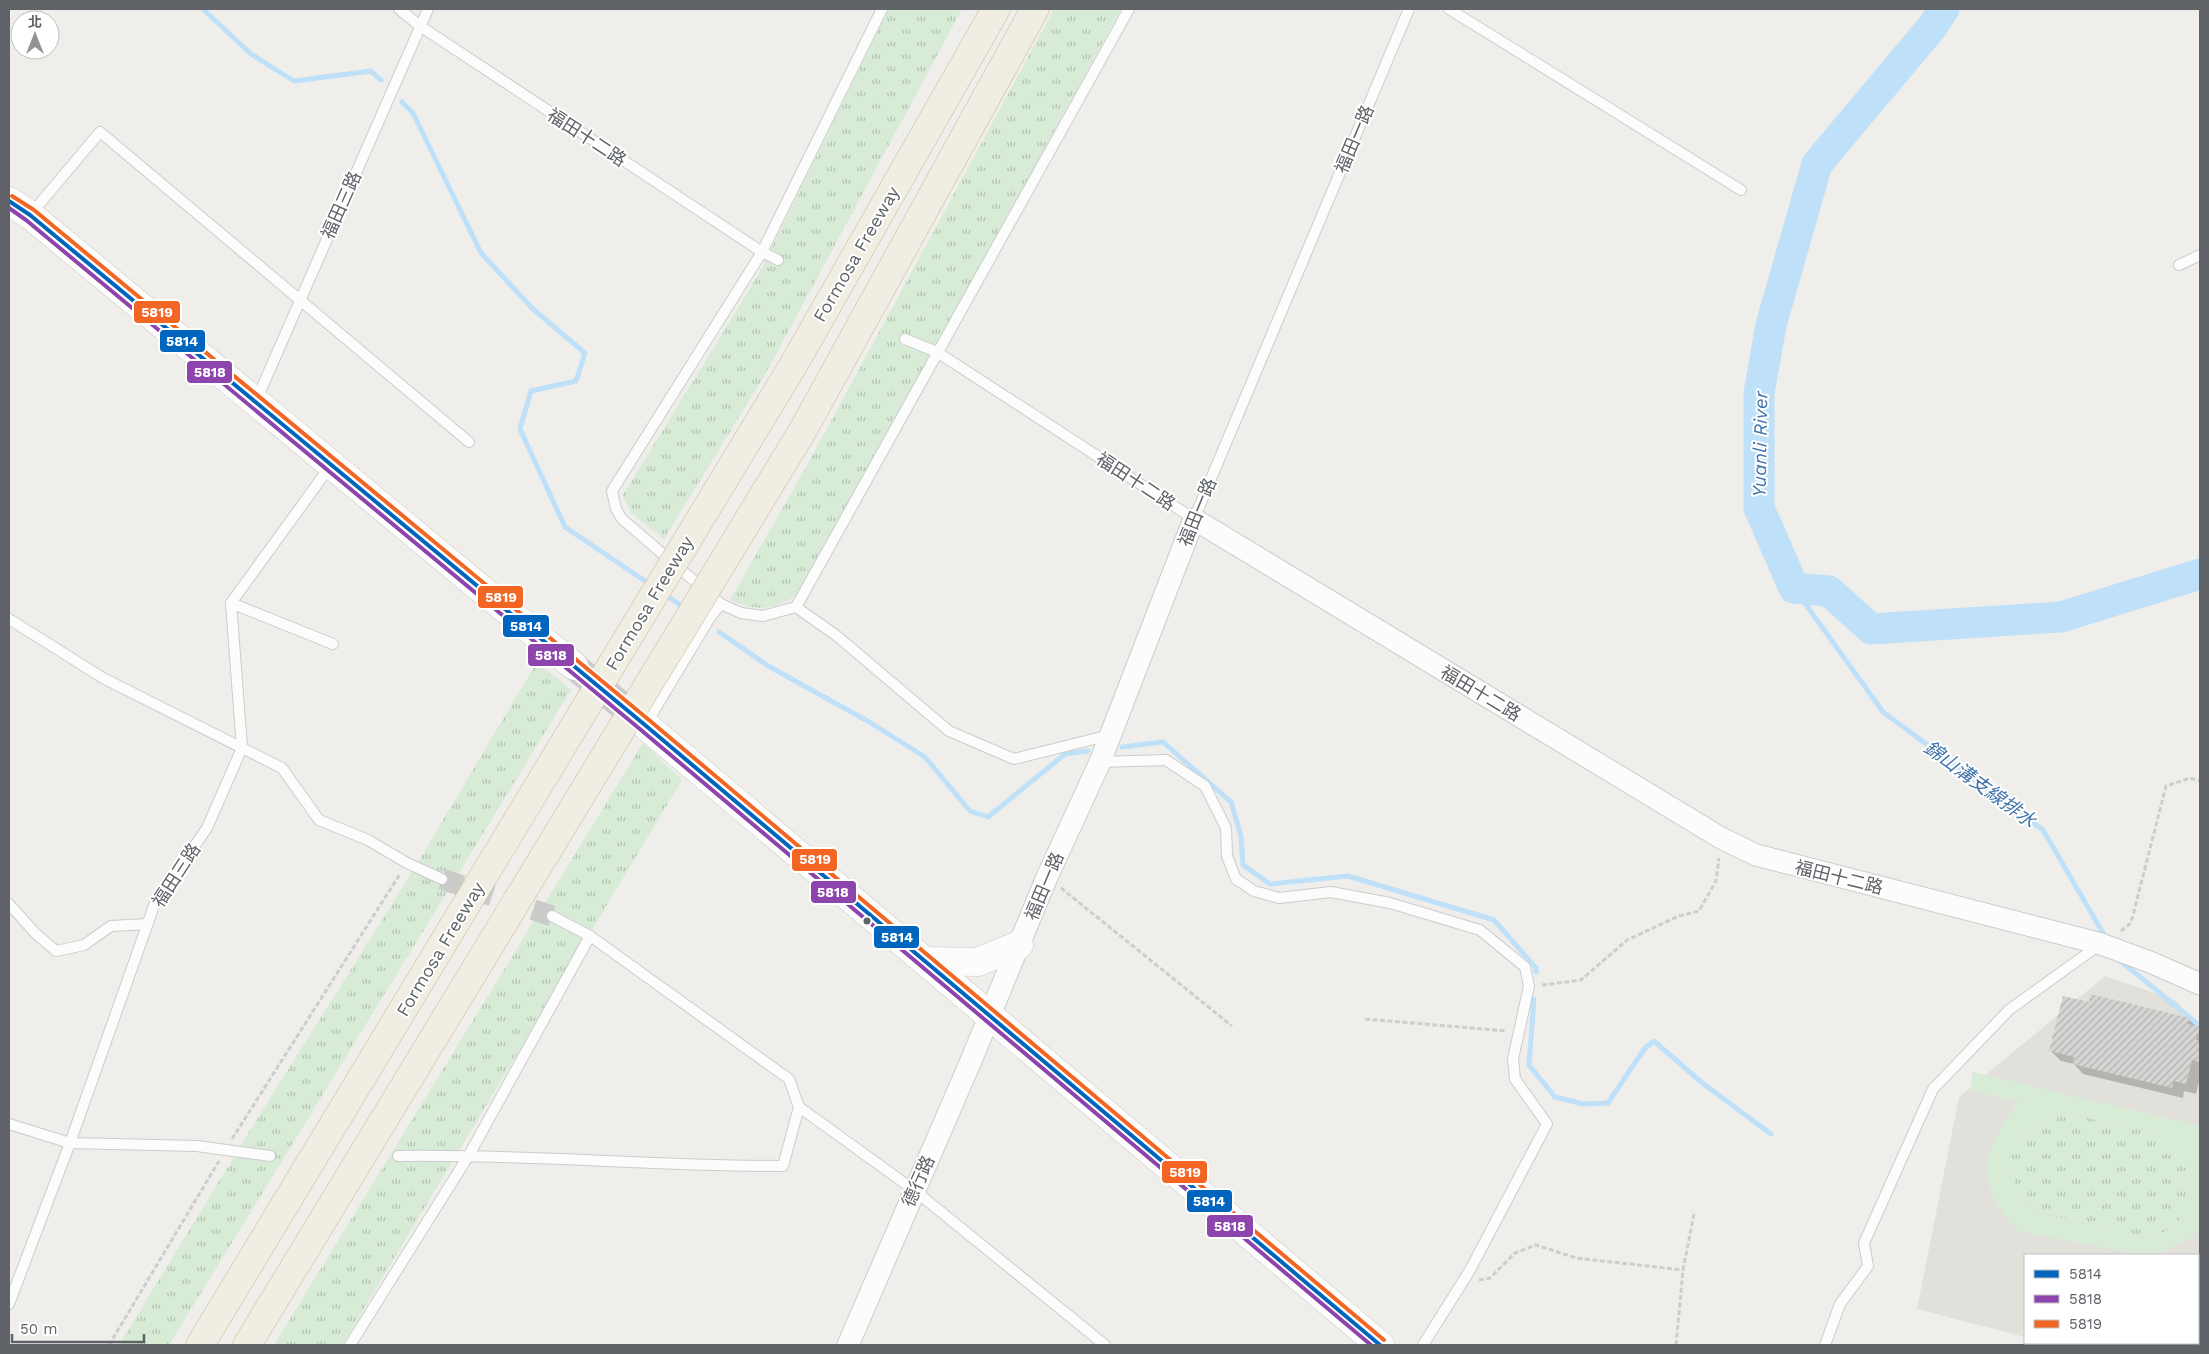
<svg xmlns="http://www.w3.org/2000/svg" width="2209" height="1354" font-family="'Work Sans','Noto Sans TC',sans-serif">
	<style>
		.education { fill: #e2e0da }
		.grass { fill: url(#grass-tufts) }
		.garden { fill: #d8ebd6; fill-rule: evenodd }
		.shadow { fill: #0003 }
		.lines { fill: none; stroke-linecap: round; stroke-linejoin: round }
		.stream { stroke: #bfe0f9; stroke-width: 5 }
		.river { stroke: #bfe0f9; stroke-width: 31 }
		.building { fill: url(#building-hatch) }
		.street-tunnel { stroke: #cbcbca; stroke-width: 21; stroke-dasharray: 21 11; stroke-linecap: butt }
		.secondary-tunnel { stroke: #cbcbca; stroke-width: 28; stroke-dasharray: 28 14; stroke-linecap: butt }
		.lane-casing { stroke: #cbcccc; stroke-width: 12 }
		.street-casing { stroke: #cbcccc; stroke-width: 23 }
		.secondary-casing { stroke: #cacacb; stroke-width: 29 }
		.highway-casing { stroke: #c8b996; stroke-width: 29 }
		.path { stroke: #cacfcc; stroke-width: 3; stroke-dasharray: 5 2.5; stroke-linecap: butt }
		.lane { stroke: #fdfcfc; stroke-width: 10 }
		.street { stroke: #fdfcfc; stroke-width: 21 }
		.secondary { stroke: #fdfcfc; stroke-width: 28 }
		.highway { stroke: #f0ede3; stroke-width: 28 }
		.highway-bridge-casing { stroke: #c8b996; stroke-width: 29; stroke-linecap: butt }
		.highway-bridge { stroke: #f0ede3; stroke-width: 28 }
		.bus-1-casing { stroke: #fff; stroke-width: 8 }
		.bus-2-casing { stroke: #fff; stroke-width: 8 }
		.bus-3-casing { stroke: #fff; stroke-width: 8 }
		.bus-1 { stroke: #0065bd; stroke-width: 4 }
		.bus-2 { stroke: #8e44ad; stroke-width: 4 }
		.bus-3 { stroke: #f26522; stroke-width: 4 }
		.bus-dot { fill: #5f6368; stroke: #fff; stroke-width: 2 }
		.labels { text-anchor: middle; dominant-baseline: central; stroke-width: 4; stroke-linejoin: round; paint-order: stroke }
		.street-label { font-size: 18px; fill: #5f6368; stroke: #fff }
		.water-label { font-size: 19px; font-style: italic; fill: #4174aa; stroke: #fff }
		.line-badge { stroke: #fff; stroke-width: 2 }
		.badge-label { font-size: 14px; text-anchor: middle; font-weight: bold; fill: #fff }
	</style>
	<defs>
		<pattern id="grass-tufts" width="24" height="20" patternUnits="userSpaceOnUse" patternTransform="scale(1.25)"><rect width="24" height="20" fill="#d8ebd6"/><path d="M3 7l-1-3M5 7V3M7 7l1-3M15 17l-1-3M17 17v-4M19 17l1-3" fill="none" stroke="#b2c2b1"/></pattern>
		<pattern id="building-hatch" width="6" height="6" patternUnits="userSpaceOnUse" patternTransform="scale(1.25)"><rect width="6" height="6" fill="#d6d5d3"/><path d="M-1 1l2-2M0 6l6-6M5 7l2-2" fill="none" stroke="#b1b0af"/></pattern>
	</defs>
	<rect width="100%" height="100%" fill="#efeeea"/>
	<polygon class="education" points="2105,976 2175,1000 2200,1026 2200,1345 2058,1345 2048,1343 2198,1343 2198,1255 2025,1255 2025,1337 1917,1309 1959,1097"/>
	<g class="grass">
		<polygon points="889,9 962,9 766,373 664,539 631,513 623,495 759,274"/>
		<path d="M1054,9H1121L799,594C774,610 758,612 730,600L805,469Z"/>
		<polygon points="537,662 571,690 169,1345 119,1345 264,1108 411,874"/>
		<polygon points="643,743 682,780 342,1345 274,1345"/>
		<polygon points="2061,1112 2164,1135 2183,1155 2190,1169 2191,1201 2180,1219 2164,1232 2138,1236 2034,1211 2018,1196 2011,1165 2011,1149 2026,1129 2042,1117"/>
	</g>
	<path class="garden" d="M1973,1072L2200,1126V1230C2184,1242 2162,1255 2142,1255L2017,1231C2010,1220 2001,1210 1995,1199C1975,1161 1998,1131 2019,1101L1970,1091ZM2062,1112L2164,1135L2183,1155L2190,1169L2191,1201L2180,1219L2164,1232L2138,1236L2033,1211L2018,1196L2011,1165V1149L2026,1129L2042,1117Z"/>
	<polygon class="shadow" points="2089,1004 2189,1019 2200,1030 2200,1077 2196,1094 2184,1091 2183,1098 2083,1074 2074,1064 2061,1061 2051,1051"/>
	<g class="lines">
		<g class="stream">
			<polyline points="203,9 251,54 294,81 371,71 381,80"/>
			<polyline points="402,102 413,113 481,253 533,309 585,353 576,381 531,391 520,429 565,527 651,585"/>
			<polyline points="1794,588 1883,712 2043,830 2106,938"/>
			<polyline points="664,594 686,609"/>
			<polyline points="719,632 770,667 871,723 925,757 970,811 988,817 1065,754 1088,751"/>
			<polyline points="1122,747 1163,742 1231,802 1241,836 1243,865 1270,884 1348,876 1494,920 1536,968 1536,972"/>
			<polyline points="2117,958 2200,1026"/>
			<polyline points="1534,999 1529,1065 1555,1097 1583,1104 1608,1103 1645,1048 1654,1041 1701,1082 1771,1134"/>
		</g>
		<polyline class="river" points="1944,9 1932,27 1817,164 1771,325 1759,393 1759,508 1794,588 1829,591 1871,629 2061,617 2200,574"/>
	</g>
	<polygon class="building" points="2090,994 2190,1018 2188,1024 2200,1027 2196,1040 2200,1041 2200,1062 2192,1060 2186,1084 2174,1081 2172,1088 2072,1064 2074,1057 2049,1051 2063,996 2089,1002"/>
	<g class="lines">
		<polyline class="street-tunnel" points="442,879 552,916"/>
		<polyline class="secondary-tunnel" points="574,666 645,725"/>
		<defs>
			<g id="lane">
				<polyline points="399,9 420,26 762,252 778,260"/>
				<polyline points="1449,9 1741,190"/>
				<polyline points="31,214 100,132 469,442"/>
				<polyline points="2179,265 2200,255"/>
				<polyline points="905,339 937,352 1194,519 1409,9"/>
				<polyline points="256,401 428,9"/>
				<polyline points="231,603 333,644"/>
				<polyline points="796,607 763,616 741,613 721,604 622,519 616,509 612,491 762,252 882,9"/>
				<polyline points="9,619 103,678 282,768 319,820 368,840 407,863 442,879"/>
				<polyline points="646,724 711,616 721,604"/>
				<polyline points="1110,735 1014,759 949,731 837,636 796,607 1129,9"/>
				<polyline points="1100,762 1166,760 1205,786 1226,828 1227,856 1236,879 1254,891 1279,898 1331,892 1390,903 1480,930 1525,967 1529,986 1513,1059 1515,1079 1547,1124 1470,1270 1423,1345"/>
				<polyline points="9,904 35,933 56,951 84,945 111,926 147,924"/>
				<polyline points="552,916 590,936 789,1079 799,1107 914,1190 1105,1345"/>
				<polyline points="9,1124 70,1143 197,1146 270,1156"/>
				<path d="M398,1156C527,1154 655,1166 783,1166L799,1107"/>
				<polyline points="9,1304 70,1143 155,903 207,828 242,748 231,603 331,465"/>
				<polyline points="350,1345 469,1155 590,936"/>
				<polyline points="1825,1345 1840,1304 1868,1266 1864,1243 1933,1089 2009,1010 2099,945"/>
			</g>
			<polyline id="street" points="848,1345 970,1063 1047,877 1100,762 1194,519 1721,838 1756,855 2101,944 2150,962 2200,984"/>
			<g id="secondary">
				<polyline points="9,201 30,215 134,301 574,666"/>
				<polyline points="645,725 1380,1345"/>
				<polyline points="926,961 978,962 1019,945"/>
			</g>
			<g id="highway">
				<polyline points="711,501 794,364 996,9"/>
				<polyline points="749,519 803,430 1035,9"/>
				<polyline points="200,1345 569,735"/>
				<polyline points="247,1345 605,756"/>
			</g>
		</defs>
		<use href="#lane" class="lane-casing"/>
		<use href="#street" class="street-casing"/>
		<use href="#secondary" class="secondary-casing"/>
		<use href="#highway" class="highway-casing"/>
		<g class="path">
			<polyline points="1061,888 1232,1026"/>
			<polyline points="2121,931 2131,923 2166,786 2190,778 2200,781"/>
			<polyline points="1542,985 1581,980 1627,940 1679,916 1699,911 1716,881 1719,858"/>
			<polyline points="1365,1019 1507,1031"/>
			<polyline points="232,1139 400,874"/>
			<polyline points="1479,1280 1490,1278 1515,1253 1536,1245 1576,1258 1683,1270"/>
			<polyline points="109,1345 219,1161"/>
			<polyline points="1676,1345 1683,1270 1694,1214"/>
		</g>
		<use href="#lane" class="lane"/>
		<use href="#street" class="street"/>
		<use href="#secondary" class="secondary"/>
		<use href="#highway" class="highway"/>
		<defs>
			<g id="highway-bridge">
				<polyline points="569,735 711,501"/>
				<polyline points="605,756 749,519"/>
			</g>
		</defs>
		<use href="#highway-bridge" class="highway-bridge-casing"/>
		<use href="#highway-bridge" class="highway-bridge"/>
		<defs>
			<polyline id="bus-1" points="9,201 30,215 645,725 1380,1345"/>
			<polyline id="bus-2" points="9,208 26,220 641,730 1371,1345"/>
			<polyline id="bus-3" points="12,196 34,210 649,720 1384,1340"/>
		</defs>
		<use href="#bus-1" class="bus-1-casing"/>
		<use href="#bus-2" class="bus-2-casing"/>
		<use href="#bus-3" class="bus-3-casing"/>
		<use href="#bus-1" class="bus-1"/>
		<use href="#bus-2" class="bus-2"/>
		<use href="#bus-3" class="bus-3"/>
	</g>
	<circle class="bus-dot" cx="867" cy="921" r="4.5"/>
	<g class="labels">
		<g class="street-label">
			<text transform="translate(587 137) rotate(33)">福田十二路</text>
			<text transform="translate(1354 139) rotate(-67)">福田一路</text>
			<text transform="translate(341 205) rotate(-66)">福田三路</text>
			<text transform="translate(856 254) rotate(-60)">Formosa Freeway</text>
			<text transform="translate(1136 481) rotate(33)">福田十二路</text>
			<text transform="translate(1197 512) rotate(-68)">福田一路</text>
			<text transform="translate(649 603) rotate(-59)">Formosa Freeway</text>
			<text transform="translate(1481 693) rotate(31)">福田十二路</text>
			<text transform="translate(176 875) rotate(-57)">福田三路</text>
			<text transform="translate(1839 877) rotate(14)">福田十二路</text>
			<text transform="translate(1044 886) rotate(-67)">福田一路</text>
			<text transform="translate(440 949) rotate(-59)">Formosa Freeway</text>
			<text transform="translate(918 1181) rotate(-66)">德行路</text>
		</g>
		<g class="water-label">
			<text transform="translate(1760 444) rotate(-89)">Yuanli River</text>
			<text transform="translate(1980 784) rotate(36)">錦山溝支線排水</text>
		</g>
	</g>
	<g class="line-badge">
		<rect x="133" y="300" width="48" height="24" rx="5" fill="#f26522"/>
		<rect x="159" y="329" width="47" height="24" rx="5" fill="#0065bd"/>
		<rect x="186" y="360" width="47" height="24" rx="5" fill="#8e44ad"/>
		<rect x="477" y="585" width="47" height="24" rx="5" fill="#f26522"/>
		<rect x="502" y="614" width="48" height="24" rx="5" fill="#0065bd"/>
		<rect x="527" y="643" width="48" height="24" rx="5" fill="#8e44ad"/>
		<rect x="791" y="848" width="47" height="24" rx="5" fill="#f26522"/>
		<rect x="810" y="880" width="47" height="24" rx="5" fill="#8e44ad"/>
		<rect x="873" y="925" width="47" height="24" rx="5" fill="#0065bd"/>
		<rect x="1161" y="1160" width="47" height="24" rx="5" fill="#f26522"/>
		<rect x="1186" y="1189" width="47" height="24" rx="5" fill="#0065bd"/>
		<rect x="1206" y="1214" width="48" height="24" rx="5" fill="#8e44ad"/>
	</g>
	<g class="badge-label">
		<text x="157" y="317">5819</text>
		<text x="182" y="346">5814</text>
		<text x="210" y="377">5818</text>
		<text x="501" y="602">5819</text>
		<text x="526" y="631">5814</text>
		<text x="551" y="660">5818</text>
		<text x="815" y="864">5819</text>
		<text x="833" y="897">5818</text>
		<text x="897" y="942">5814</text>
		<text x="1185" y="1177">5819</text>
		<text x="1209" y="1206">5814</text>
		<text x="1230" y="1231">5818</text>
	</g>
	<rect width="2209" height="1354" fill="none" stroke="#5f6368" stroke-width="20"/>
	<rect x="2024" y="1254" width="175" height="90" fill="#ffffff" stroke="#bfc1c3"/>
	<rect x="2034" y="1270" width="25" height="8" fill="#0065bd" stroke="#bfc1c3"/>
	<text x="2069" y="1279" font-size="15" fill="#5f6368">5814</text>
	<rect x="2034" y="1295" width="25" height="8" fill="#8e44ad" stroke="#bfc1c3"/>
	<text x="2069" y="1304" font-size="15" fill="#5f6368">5818</text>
	<rect x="2034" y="1320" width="25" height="8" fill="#f26522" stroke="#bfc1c3"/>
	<text x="2069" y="1329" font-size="15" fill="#5f6368">5819</text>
	<g transform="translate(35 35)"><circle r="24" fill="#ffffff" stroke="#bfc1c3"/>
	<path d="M0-4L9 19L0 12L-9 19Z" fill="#919496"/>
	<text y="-8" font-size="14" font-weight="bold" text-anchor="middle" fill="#5f6368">北</text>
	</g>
	<path d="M12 1334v8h132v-8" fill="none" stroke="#5f6368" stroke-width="2.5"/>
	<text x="20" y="1334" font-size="15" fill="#5f6368" stroke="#ffffff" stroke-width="4" paint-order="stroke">50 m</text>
</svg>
